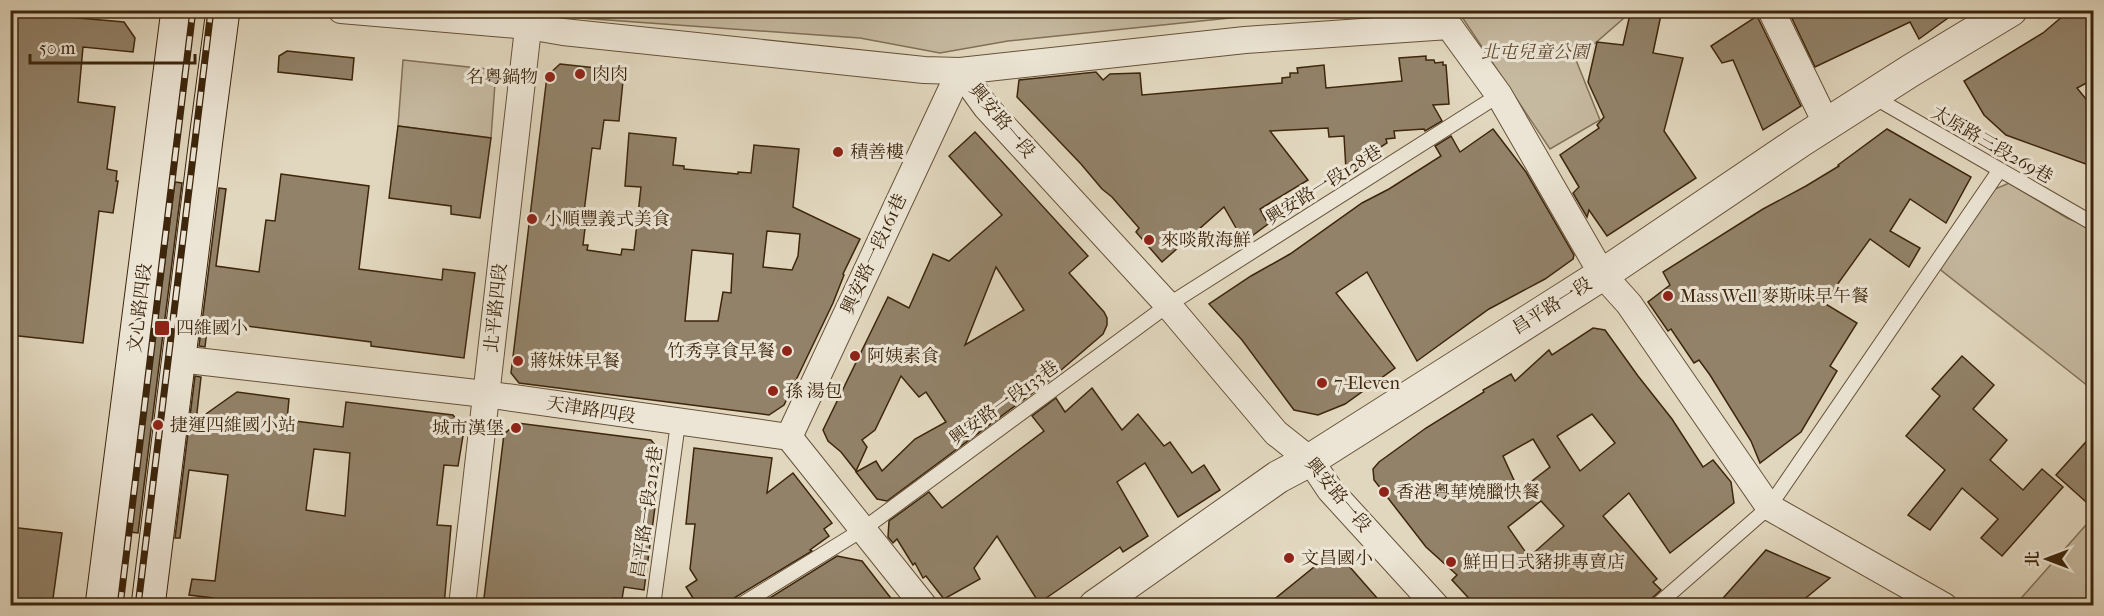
<svg xmlns="http://www.w3.org/2000/svg" width="2104" height="616" font-family="'IM FELL French Canon','Noto Serif TC',serif">
	<style>
		.green { fill: #c5b9a0; stroke: #817056; stroke-width: 1.5 }
		.building { fill: #928269; stroke: #3d260c; stroke-width: 1.5; fill-rule: evenodd }
		.lines { fill: none; stroke-linecap: round; stroke-linejoin: round }
		.service-casing { stroke: #665238; stroke-width: 16 }
		.minor-casing { stroke: #665238; stroke-width: 28 }
		.tertiary-casing { stroke: #665238; stroke-width: 34 }
		.secondary-casing { stroke: #3d260c; stroke-width: 35 }
		.service { stroke: #ece5d5; stroke-width: 14 }
		.minor { stroke: #ece5d5; stroke-width: 26 }
		.tertiary { stroke: #ece5d5; stroke-width: 32 }
		.secondary { stroke: #ece5d5; stroke-width: 33 }
		.rail-casing { stroke: #3d260c; stroke-width: 7 }
		.rail { stroke: #ece5d5; stroke-width: 4.5; stroke-dasharray: 14; stroke-linecap: butt }
		.poi-dot { fill: #8f2418; stroke: #ece5d5; stroke-width: 2 }
		.labels { text-anchor: middle; dominant-baseline: central; stroke-width: 6; stroke-linejoin: round; paint-order: stroke }
		.park-label { font-size: 18px; font-style: italic; fill: #5f4b31; stroke: #ece5d5 }
		.poi-label { font-size: 18px; fill: #3d260c; stroke: #ece5d5; text-anchor: start }
		.street-label { font-size: 18px; fill: #3d260c; stroke: #ece5d5 }
	</style>
	<rect width="100%" height="100%" fill="#e1d7be"/>
	<filter id="stains"><feTurbulence type="fractalNoise" baseFrequency=".00333" numOctaves="4"/><feColorMatrix values="0 0 0 0 .2 0 0 0 0 .09 0 0 0 0 .02 0 0 0 .5 -.17"/></filter>
	<radialGradient id="worn" r=".72"><stop offset=".6" stop-color="#630" stop-opacity="0"/><stop offset="1" stop-color="#630" stop-opacity=".3"/></radialGradient>
	<g class="green">
		<polygon points="566,11 566,10 1342,11 1249,16 1008,41 940,53 860,38 566,17"/>
		<polygon points="1458,11 1632,11 1576,60 1600,120 1550,149"/>
		<polygon points="403,60 496,70 491,138 398,126"/>
		<polygon points="2009,183 2067,218 2093,229 2093,390 1937,267 1995,189"/>
		<polygon points="2093,517 2093,605 2015,605"/>
	</g>
	<g class="building">
		<polygon points="1631,10 1662,10 1653,53 1683,58 1664,131 1696,178 1607,236 1589,210 1587,217 1573,193 1579,187 1560,155 1599,128 1597,125 1604,117 1588,82 1597,42 1623,45"/>
		<polygon points="1788,10 1959,10 1919,39 1910,22 1815,67"/>
		<polygon points="2070,10 2085,10 2094,23 2094,79 2077,88 2094,109 2094,167 2006,135 1984,115 1964,81 2043,33"/>
		<polygon points="10,12 124,22 135,38 133,52 83,47 78,102 115,107 107,169 117,171 116,181 118,181 113,213 99,211 83,343 10,335"/>
		<polygon points="1757,16 1801,106 1763,130 1733,60 1722,63 1711,46"/>
		<polygon points="287,51 354,58 352,80 278,72 279,56"/>
		<polygon points="1426,56 1426,60 1434,60 1435,63 1443,62 1443,65 1446,65 1449,104 1433,105 1442,121 1425,131 1424,129 1394,131 1395,138 1386,139 1387,143 1346,170 1344,136 1329,137 1328,128 1270,131 1308,180 1260,209 1268,224 1244,242 1224,207 1162,262 1136,232 1139,228 1112,197 1102,189 1081,164 1017,97 1019,80 1096,72 1103,80 1110,74 1140,73 1142,95 1282,83 1282,78 1290,77 1290,73 1298,73 1297,68 1324,65 1326,88 1402,81 1399,58"/>
		<path d="M560,64L624,71L619,121L604,120L600,149L592,148L583,220H586L583,245H588L587,250L621,255L622,249L634,250L641,187L625,186L629,133L676,138L673,165L684,166V169L738,174V172L751,173L754,145L799,149L793,207L860,239L843,274L844,275L833,303L784,405L769,415L519,383L511,373L547,76ZM767,231L800,234L798,256L792,270L763,267ZM692,250L733,254L731,293L723,292L718,321H685Z"/>
		<polygon points="398,126 491,138 480,218 451,214 451,206 389,198"/>
		<polygon points="1493,129 1526,172 1574,255 1573,259 1545,279 1489,309 1417,361 1367,272 1336,293 1395,368 1345,404 1318,415 1294,410 1242,340 1209,304 1251,276 1290,254 1362,203 1389,189 1441,156 1435,146 1451,136 1460,152"/>
		<polygon points="1887,129 1971,177 1946,223 1910,199 1890,231 1920,248 1909,267 1870,239 1824,303 1857,323 1830,366 1837,371 1801,432 1760,463 1751,441 1710,375 1699,360 1694,363 1671,329 1668,331 1648,302 1670,285 1663,272 1763,209 1806,186 1839,166 1838,165"/>
		<path d="M975,132L1088,256L1069,273L1104,312L1107,318V325L1103,334L1046,383L887,501L877,499L856,472L876,461L882,471L915,439L946,422L926,392L919,397L901,376L875,430L862,440L867,447L856,471L841,452L828,441L823,430L888,297L909,308L933,254L949,261L1002,215L949,156ZM996,267L1024,310L965,345Z"/>
		<polygon points="281,174 369,186 359,269 442,280 443,269 475,273 464,358 371,346 371,342 208,321 205,347 199,346 219,188 226,189 216,266 259,272 266,220 275,221"/>
		<polygon points="175,182 182,183 138,533 130,532"/>
		<path d="M1593,328L1605,330L1638,376L1672,419L1703,467L1713,460L1731,482L1734,503L1670,553L1629,493L1603,516L1657,579L1653,582L1661,590L1650,600L1647,606H1476L1452,580L1457,575L1426,547L1374,480L1373,469L1379,462L1426,428L1484,392L1483,390L1511,374L1515,381L1549,350L1552,355ZM1592,414L1615,443L1580,471L1557,436ZM1533,439L1550,467L1519,491L1503,456ZM1541,501L1564,526L1529,557L1508,527Z"/>
		<polygon points="1962,356 1994,385 1973,409 2007,440 1990,460 2023,490 2042,469 2063,487 2002,556 1981,538 1998,519 1962,488 1930,530 1908,515 1945,470 1906,436 1940,396 1932,389"/>
		<path d="M195,376L201,377L196,421L237,392L289,399L287,420L343,427L346,402L453,415L464,430L458,466L444,465L437,525L451,526L444,606H212L213,598L189,595L192,579L215,581L228,475L189,470L180,538H175ZM314,449L350,453L345,516L306,510Z"/>
		<polygon points="1092,388 1122,430 1138,414 1164,446 1170,442 1192,473 1204,465 1220,490 1178,517 1145,463 1117,482 1148,536 1123,552 1120,547 1039,603 997,536 974,568 980,579 944,599 926,576 923,578 915,563 913,565 897,539 893,543 888,537 889,521 929,492 942,508 1044,431 1032,416 1056,398 1065,412"/>
		<polygon points="517,423 651,440 662,454 644,590 624,587 622,599 614,598 613,606 483,606 504,434"/>
		<polygon points="2094,433 2094,509 2056,475"/>
		<polygon points="694,448 772,458 767,493 793,473 832,523 824,529 829,536 810,550 812,551 734,598 730,606 698,606 686,587 697,580 690,569 695,524 686,524"/>
		<polygon points="10,527 62,533 52,606 10,606"/>
		<polygon points="1335,550 1384,606 1266,606"/>
		<polygon points="1766,550 1830,578 1796,606 1716,606"/>
		<polygon points="837,556 862,561 897,606 757,606"/>
	</g>
	<g class="lines">
		<defs>
			<g id="service">
				<polyline points="1872,96 2094,224"/>
				<polyline points="653,606 678,423"/>
				<polyline points="739,606 862,530 1168,305 1499,95"/>
				<polyline points="1656,606 1769,507 1999,171"/>
			</g>
			<g id="minor">
				<polyline points="341,10 528,26 563,32 924,70 960,71 986,107 1168,305 1276,433 1310,460 1330,490 1436,606"/>
				<polyline points="1771,10 1827,125"/>
				<polyline points="179,359 485,394 789,437 924,606"/>
				<polyline points="789,437 960,71 1245,40 1449,26 1499,95 1602,274 1629,304 1769,507 1944,606"/>
				<polyline points="462,606 530,11"/>
			</g>
			<polyline id="tertiary" points="1095,606 1278,477 1310,460 1617,265 1802,140 1910,71 2011,10"/>
			<g id="secondary">
				<polyline points="102,606 178,10"/>
				<polyline points="148,606 206,139 223,10"/>
			</g>
		</defs>
		<use href="#service" class="service-casing"/>
		<use href="#minor" class="minor-casing"/>
		<use href="#tertiary" class="tertiary-casing"/>
		<use href="#secondary" class="secondary-casing"/>
		<use href="#service" class="service"/>
		<use href="#minor" class="minor"/>
		<use href="#tertiary" class="tertiary"/>
		<use href="#secondary" class="secondary"/>
		<defs>
			<g id="rail">
				<polyline points="120,606 193,10"/>
				<polyline points="138,606 211,10"/>
			</g>
		</defs>
		<use href="#rail" class="rail-casing"/>
		<use href="#rail" class="rail"/>
	</g>
	<g class="poi-dot">
		<circle cx="580" cy="74" r="6"/>
		<circle cx="550" cy="77" r="6"/>
		<circle cx="838" cy="152" r="6"/>
		<circle cx="532" cy="219" r="6"/>
		<circle cx="1149" cy="240" r="6"/>
		<circle cx="1668" cy="296" r="6"/>
		<rect x="154" y="320" width="16" height="16" rx="3"/>
		<circle cx="787" cy="351" r="6"/>
		<circle cx="855" cy="356" r="6"/>
		<circle cx="518" cy="361" r="6"/>
		<circle cx="1322" cy="383" r="6"/>
		<circle cx="773" cy="391" r="6"/>
		<circle cx="158" cy="425" r="6"/>
		<circle cx="516" cy="428" r="6"/>
		<circle cx="1384" cy="492" r="6"/>
		<circle cx="1289" cy="558" r="6"/>
		<circle cx="1451" cy="562" r="6"/>
	</g>
	<g class="labels">
		<g class="park-label">
			<text x="1535" y="52">北屯兒童公園</text>
		</g>
		<g class="poi-label">
			<text x="592" y="74">肉肉</text>
			<text x="538" y="77" text-anchor="end">名粵鍋物</text>
			<text x="850" y="152">積善樓</text>
			<text x="544" y="219">小順豐義式美食</text>
			<text x="1161" y="240">來啖散海鮮</text>
			<text x="1680" y="296">Mass Well 麥斯味早午餐</text>
			<text x="176" y="328">四維國小</text>
			<text x="775" y="351" text-anchor="end">竹秀享食早餐</text>
			<text x="867" y="356">阿姨素食</text>
			<text x="530" y="361">蔣妹妹早餐</text>
			<text x="1334" y="383">7-Eleven</text>
			<text x="785" y="391">孫 湯包</text>
			<text x="170" y="425">捷運四維國小站</text>
			<text x="504" y="428" text-anchor="end">城市漢堡</text>
			<text x="1396" y="492">香港粵華燒臘快餐</text>
			<text x="1301" y="558">文昌國小</text>
			<text x="1463" y="562">鮮田日式豬排專賣店</text>
		</g>
		<g class="street-label">
			<text transform="translate(1002 121) rotate(50)">興安路一段</text>
			<text transform="translate(1992 145) rotate(30)">太原路三段269巷</text>
			<text transform="translate(1324 185) rotate(-32)">興安路一段128巷</text>
			<text transform="translate(874 254) rotate(-65)">興安路一段161巷</text>
			<text transform="translate(1552 306) rotate(-32)">昌平路一段</text>
			<text transform="translate(140 308) rotate(-83)">文心路四段</text>
			<text transform="translate(496 308) rotate(-84)">北平路四段</text>
			<text transform="translate(1004 403) rotate(-36)">興安路一段133巷</text>
			<text transform="translate(591 410) rotate(9)">天津路四段</text>
			<text transform="translate(1338 495) rotate(50)">興安路一段</text>
			<text transform="translate(647 512) rotate(-82)">昌平路一段212巷</text>
		</g>
	</g>
	<rect width="2104" height="616" fill="none" stroke="#e1d7be" stroke-width="36"/>
	<rect x="12" y="12" width="2080" height="592" fill="none" stroke="#3d260c" stroke-width="3"/>
	<rect x="18" y="18" width="2068" height="580" fill="none" stroke="#3d260c" stroke-width="1.5"/>
	<g transform="translate(2047 559) rotate(270)" stroke="#ece5d5" stroke-width="4.5" paint-order="stroke">
	<path d="M0-4.5L10 22L0 15L-10 22Z" fill="#3d260c"/>
	<text y="-9" font-size="16" font-weight="bold" text-anchor="middle" fill="#3d260c">北</text>
	</g>
	<path d="M30 54v9h165v-9" fill="none" stroke="#3d260c" stroke-width="3"/>
	<text x="39" y="54" font-size="18" fill="#3d260c" stroke="#ece5d5" stroke-width="4.5" paint-order="stroke">50 m</text>
	<rect width="100%" height="100%" filter="url(#stains)"/>
	<rect width="100%" height="100%" fill="url(#worn)"/>
</svg>
